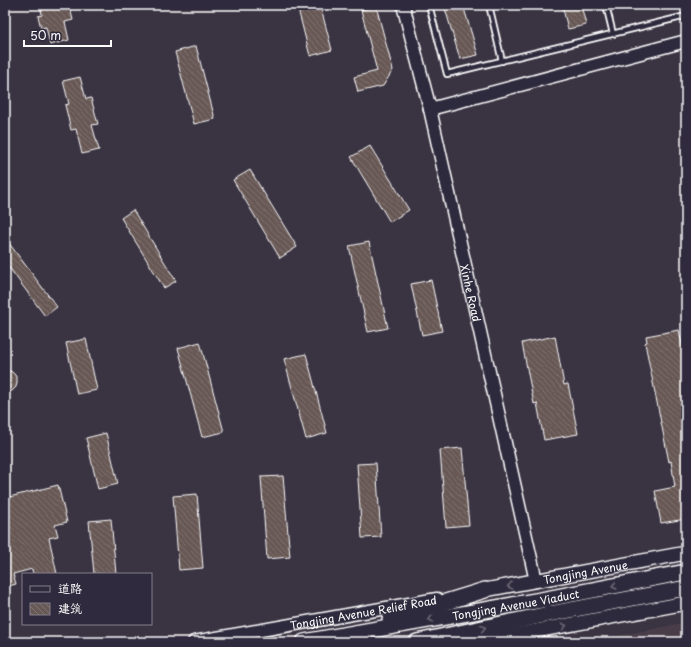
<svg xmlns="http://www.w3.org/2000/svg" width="691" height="647" font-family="'Playpen Sans','LXGW WenKai TC',sans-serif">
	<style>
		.built { fill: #483e48 }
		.building { fill: url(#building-back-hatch); stroke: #fff }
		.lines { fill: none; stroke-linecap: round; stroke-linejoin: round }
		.service-casing { stroke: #fff; stroke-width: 8 }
		.tertiary-casing { stroke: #fff; stroke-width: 15 }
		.secondary-casing { stroke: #fff; stroke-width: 16 }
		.trunk-casing { stroke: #fff; stroke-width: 18 }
		.service { stroke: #2f2a3d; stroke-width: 4.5 }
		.tertiary { stroke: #2f2a3d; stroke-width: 12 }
		.secondary { stroke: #2f2a3d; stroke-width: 13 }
		.trunk { stroke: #2f2a3d; stroke-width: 15 }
		.oneway { stroke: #6d6a77 }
		.labels { text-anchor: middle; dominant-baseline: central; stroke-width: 3.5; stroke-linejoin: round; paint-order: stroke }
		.street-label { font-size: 11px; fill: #fff; stroke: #2f2a3d }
	</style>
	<defs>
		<pattern id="building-back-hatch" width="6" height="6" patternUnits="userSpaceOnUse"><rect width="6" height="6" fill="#675955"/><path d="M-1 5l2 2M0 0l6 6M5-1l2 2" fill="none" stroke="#7e726e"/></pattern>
	</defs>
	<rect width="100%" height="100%" fill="#3a3342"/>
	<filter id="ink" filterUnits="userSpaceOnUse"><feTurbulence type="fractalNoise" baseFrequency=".025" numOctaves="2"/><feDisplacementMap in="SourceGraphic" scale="8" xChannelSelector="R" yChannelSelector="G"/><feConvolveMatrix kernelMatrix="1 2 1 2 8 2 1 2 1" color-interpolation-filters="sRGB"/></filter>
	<g filter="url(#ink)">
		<polygon class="built" points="686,622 686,642 586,642 653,629"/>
		<g class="building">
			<polygon points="40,5 60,5 62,10 70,8 73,20 65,22 69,40 50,45 46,27 41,28 38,16 42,15"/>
			<polygon points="297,5 320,5 332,50 310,56"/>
			<polygon points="444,5 463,5 478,55 460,59"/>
			<polygon points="562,5 581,5 586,25 568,29"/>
			<polygon points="376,6 393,70 383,86 358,92 354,77 377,71 361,10"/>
			<polygon points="196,46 215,119 194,124 175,52"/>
			<polygon points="80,77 86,99 91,98 98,124 92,125 99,150 82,154 76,129 71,130 65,105 69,104 63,81"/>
			<polygon points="370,146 409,210 390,222 351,157"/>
			<polygon points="250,170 297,247 280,258 233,180"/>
			<polygon points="133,210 176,281 164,288 121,218"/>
			<polygon points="5,238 57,307 45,316 5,262"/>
			<polygon points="369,242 388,328 368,332 349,246"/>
			<polygon points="431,280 442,331 422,335 411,284"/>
			<polygon points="679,330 686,364 686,519 661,523 655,491 675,487 671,461 669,462 645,343 647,342 646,336"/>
			<polygon points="555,336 564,385 568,384 578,434 544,440 537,403 534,404 522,343"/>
			<polygon points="86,339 97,390 77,394 66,343"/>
			<polygon points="200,342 224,432 202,437 178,348"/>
			<polygon points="306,354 327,433 306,439 284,359"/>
			<polygon points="5,369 12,372 15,375 17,379 17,383 16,387 12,391 5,393"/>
			<polygon points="106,433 118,484 98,489 86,438"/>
			<polygon points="462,448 469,525 446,527 440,450"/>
			<polygon points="376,463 381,537 362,538 357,464"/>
			<polygon points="283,476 290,557 267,559 261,477"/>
			<polygon points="58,485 67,522 55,525 58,536 49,538 57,574 33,574 32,569 13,574 16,584 5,587 5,498"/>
			<polygon points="197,494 203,568 179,570 173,496"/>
			<polygon points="111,519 116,574 94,574 89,521"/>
		</g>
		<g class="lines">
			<defs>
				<g id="service">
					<polyline points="429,5 447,74 686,16"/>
					<polyline points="489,5 502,61"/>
					<polyline points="606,5 613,34"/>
				</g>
				<g id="tertiary">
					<path id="s1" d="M403,5L430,109L536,581"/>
					<polyline points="430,109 686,41"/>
					<path id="s2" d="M194,642L437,599"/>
				</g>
				<g id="secondary">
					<path id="s3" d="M485,590L686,553"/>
					<polyline points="498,638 686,603"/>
				</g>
				<g id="trunk">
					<polyline points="390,619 485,590"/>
					<path id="s4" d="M304,642L541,600L686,572"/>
					<polyline points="417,642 544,615 686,588"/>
					<polyline points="457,642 498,638"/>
				</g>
			</defs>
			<use href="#service" class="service-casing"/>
			<use href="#tertiary" class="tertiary-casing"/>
			<use href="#secondary" class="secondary-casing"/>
			<use href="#trunk" class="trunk-casing"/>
			<use href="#service" class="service"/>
			<use href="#tertiary" class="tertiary"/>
			<use href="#secondary" class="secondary"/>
			<use href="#trunk" class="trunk"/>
		</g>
		<defs><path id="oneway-chevron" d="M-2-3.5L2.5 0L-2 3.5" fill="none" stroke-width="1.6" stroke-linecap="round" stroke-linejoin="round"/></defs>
		<g class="oneway">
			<use href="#oneway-chevron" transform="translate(510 586) rotate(170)"/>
			<use href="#oneway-chevron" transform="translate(614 586) rotate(169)"/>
			<use href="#oneway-chevron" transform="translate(431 619) rotate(170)"/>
			<use href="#oneway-chevron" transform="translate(564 626) rotate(-11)"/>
			<use href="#oneway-chevron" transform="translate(483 628) rotate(-12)"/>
		</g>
	</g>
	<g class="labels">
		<g class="street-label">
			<text stroke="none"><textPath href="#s1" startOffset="296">Xinhe Road</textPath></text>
			<text stroke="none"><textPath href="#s3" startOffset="102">Tongjing Avenue</textPath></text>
			<text stroke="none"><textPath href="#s4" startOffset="215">Tongjing Avenue Viaduct</textPath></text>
			<text stroke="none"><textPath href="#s2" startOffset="172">Tongjing Avenue Relief Road</textPath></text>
		</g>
	</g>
	<rect width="691" height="647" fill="none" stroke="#2f2a3d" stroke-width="20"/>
	<rect x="10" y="10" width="671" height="627" fill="none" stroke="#fff" stroke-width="1.5" filter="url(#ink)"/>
	<rect x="22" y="573" width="130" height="52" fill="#2f2a3d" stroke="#827f8b"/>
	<rect x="30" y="586" width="20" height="6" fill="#2f2a3d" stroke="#827f8b"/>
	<text x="58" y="593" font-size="12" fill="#ffffff">道路</text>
	<rect x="30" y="603" width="20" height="12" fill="url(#building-back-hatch)" stroke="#827f8b"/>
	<text x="58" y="613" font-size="12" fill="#ffffff">建筑</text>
	<path d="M24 40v6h87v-6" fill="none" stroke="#ffffff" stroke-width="2"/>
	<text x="30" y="40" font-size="12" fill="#ffffff" stroke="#2f2a3d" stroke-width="3" paint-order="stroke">50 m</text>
</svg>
